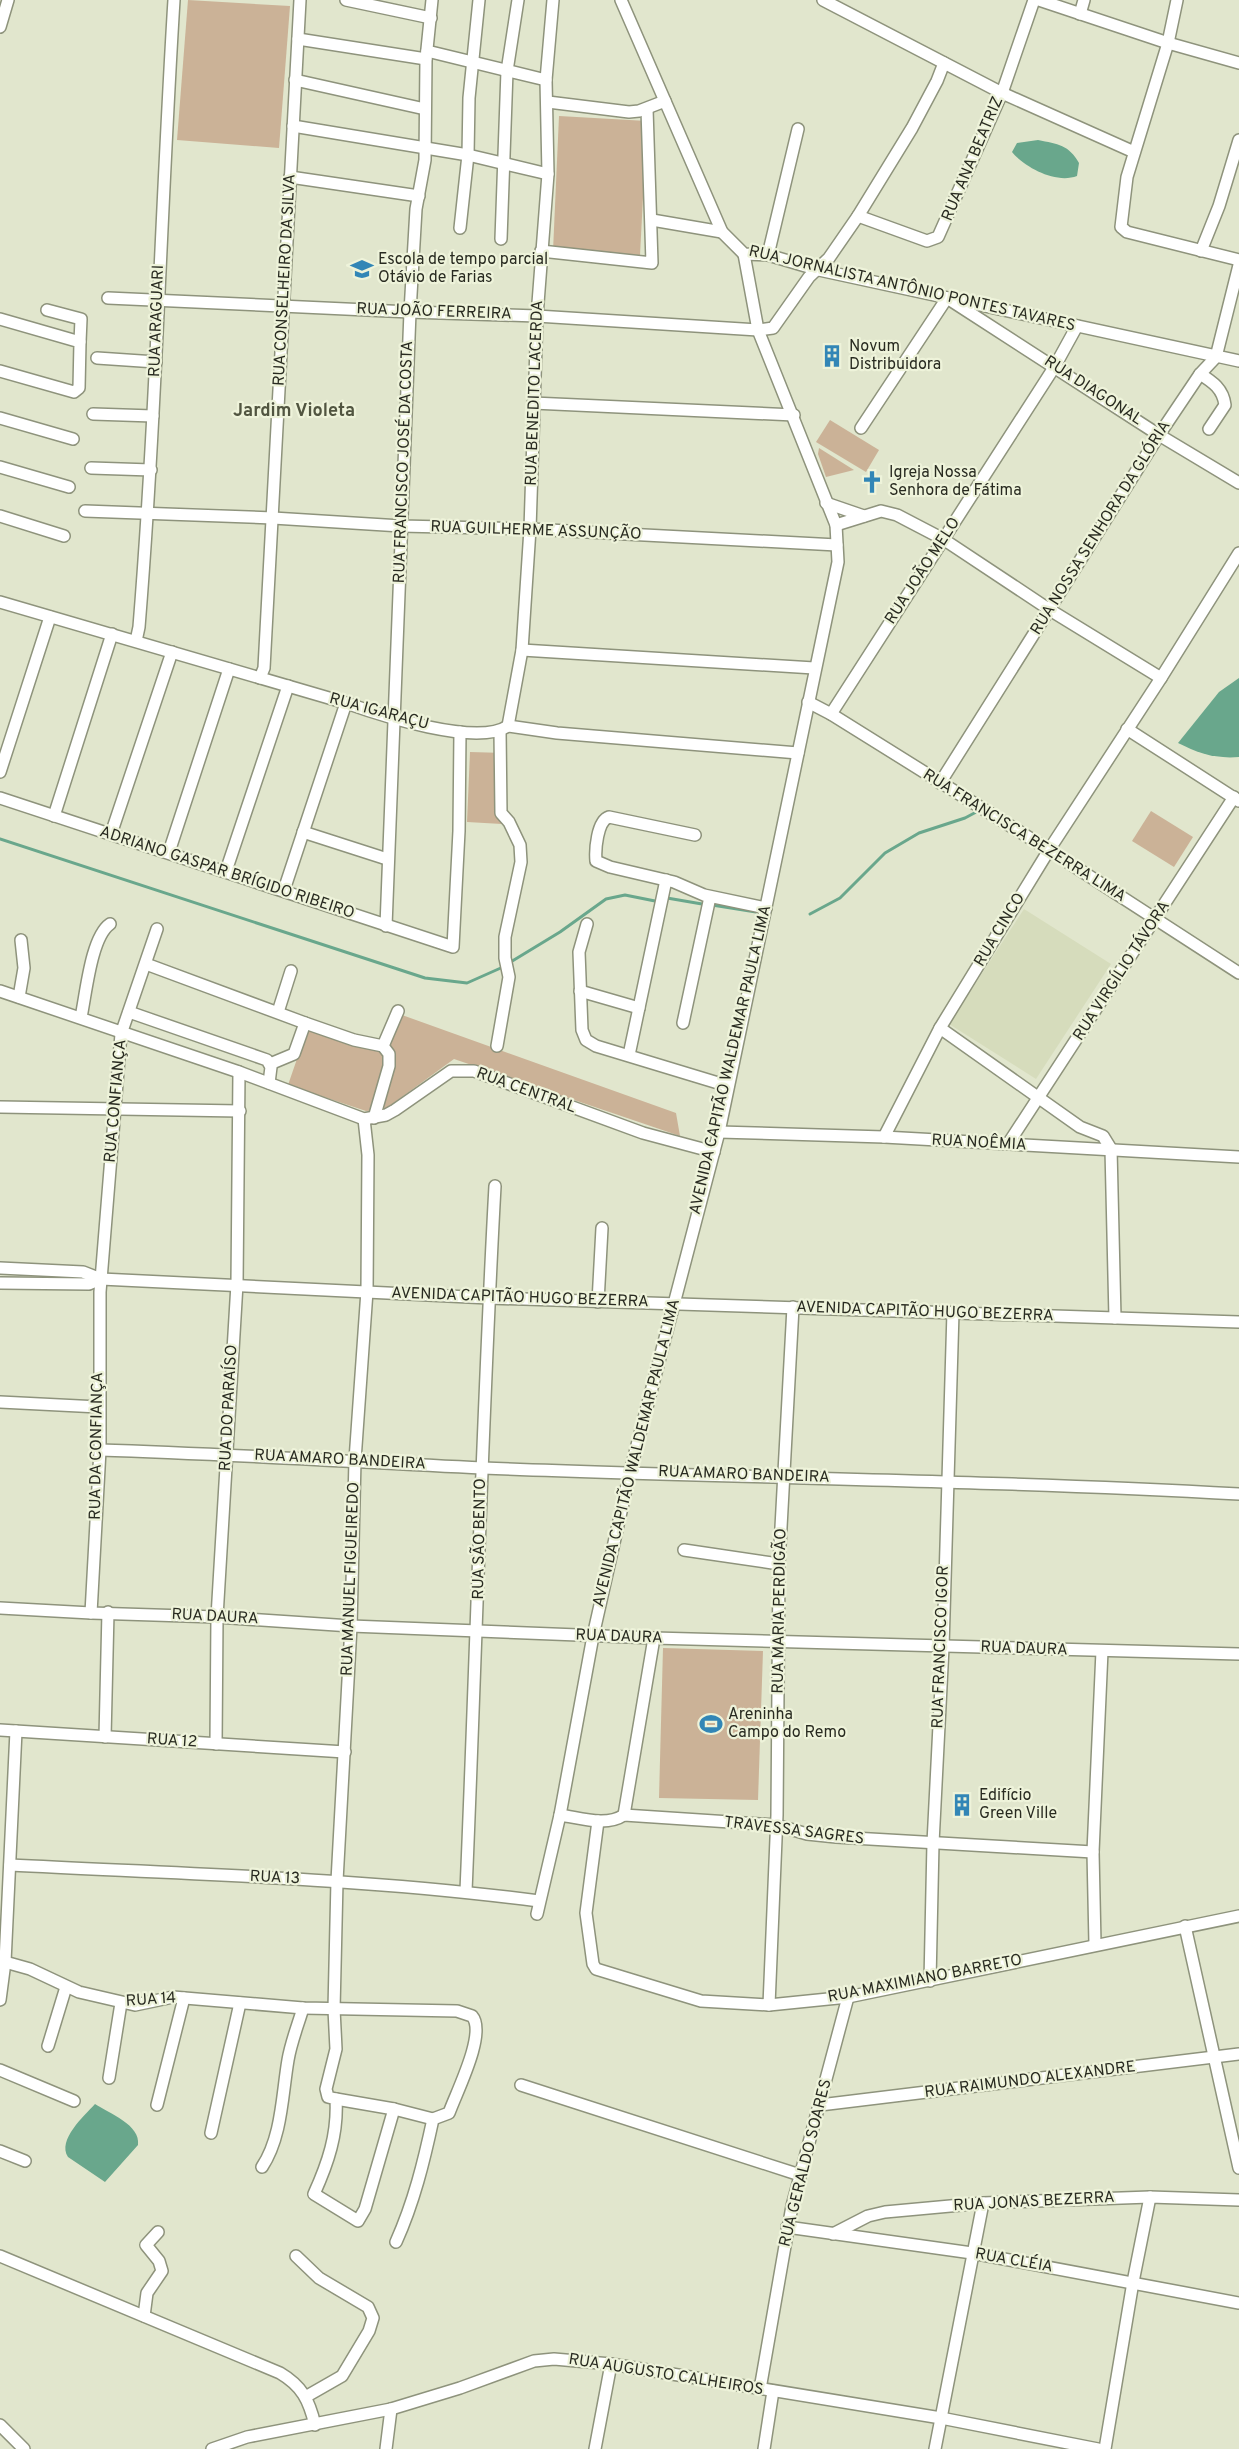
<svg xmlns="http://www.w3.org/2000/svg" width="1239" height="2449" font-family="Overpass,sans-serif">
	<style>
		.built { fill: #d6dcbc }
		.green { fill: #cbb297 }
		.water { fill: #69a78c }
		.lines { fill: none; stroke-linecap: round; stroke-linejoin: round }
		.stream { stroke: #69a78c; stroke-width: 3 }
		.minor-casing { stroke: #8e937c; stroke-width: 14 }
		.minor { stroke: #fff; stroke-width: 11 }
		.labels { text-anchor: middle; dominant-baseline: central; stroke-width: 4.5; stroke-linejoin: round; paint-order: stroke }
		.street-label { font-size: 16px; fill: #292b21; stroke: #eef3da }
		.poi-label { font-size: 16px; fill: #292b21; stroke: #eef3da; text-anchor: start }
		.neighbourhood-label { font-size: 18px; font-weight: bold; fill: #515540; stroke: #eef3da }
	</style>
	<rect width="100%" height="100%" fill="#e1e6cd"/>
	<polygon class="built" points="1024,909 1111,964 1036,1079 949,1024"/>
	<g class="green">
		<polygon points="188,0 290,6 279,148 177,140"/>
		<polygon points="559,116 647,121 640,255 553,251"/>
		<polygon points="830,420 879,450 866,472 816,442"/>
		<polygon points="819,448 854,470 826,477 818,454"/>
		<polygon points="470,752 505,753 502,824 467,822"/>
		<polygon points="1151,811 1193,837 1174,867 1132,841"/>
		<polygon points="402,1015 676,1113 680,1136 454,1059 384,1110 366,1111 288,1085 308,1027 385,1052"/>
		<polygon points="663,1648 763,1651 758,1800 659,1798"/>
	</g>
	<g class="water">
		<path d="M1038,140C1058,144 1069,145 1079,163L1077,176C1056,184 1025,168 1012,152L1017,143Z"/>
		<path d="M1239,678V757C1215,759 1198,753 1178,743L1219,692Z"/>
		<path d="M95,2104C109,2113 141,2125 138,2145L105,2182L68,2157C57,2140 84,2116 95,2104Z"/>
	</g>
	<g class="lines">
		<g class="stream">
			<polyline points="0,839 425,978 467,983 503,967"/>
			<polyline points="667,898 702,904"/>
			<polyline points="712,905 756,912"/>
			<polyline points="810,914 840,898 885,853 919,833 965,818 980,810"/>
			<polyline points="509,963 560,932 606,899 625,895 655,901"/>
		</g>
		<defs>
			<g id="minor">
				<polyline points="346,0 431,18"/>
				<polyline points="621,0 722,232 744,254 768,255 819,270 1239,361"/>
				<polyline points="823,0 1002,93 1134,152"/>
				<polyline points="1039,0 1168,43 1239,63"/>
				<polyline points="1177,0 1168,43 1127,177 1121,227 1127,232 1239,260"/>
				<polyline points="1080,14 1084,0"/>
				<polyline points="0,27 8,0"/>
				<polyline points="298,39 426,59"/>
				<polyline points="427,51 546,80"/>
				<polyline points="295,80 425,109"/>
				<polyline points="548,102 629,112 639,111 665,101"/>
				<polyline points="293,126 468,155 548,174"/>
				<polyline points="290,177 419,196"/>
				<polyline points="858,216 927,241 938,237 1002,93 1034,0"/>
				<polyline points="652,220 722,232"/>
				<polyline points="460,228 468,155 469,98 479,0"/>
				<polyline points="501,239 507,71 518,0"/>
				<polyline points="541,251 652,263 647,109"/>
				<polyline points="1201,251 1219,206 1239,140"/>
				<polyline points="768,255 798,129"/>
				<polyline points="108,298 410,312 537,316 758,330 773,328 809,277 829,258 858,216 912,128 937,81 944,63"/>
				<polyline points="47,310 81,319 80,342"/>
				<polyline points="0,319 80,342 79,388 74,392 0,371"/>
				<polyline points="97,358 156,362"/>
				<path d="M1200,374C1213,382 1223,389 1225,405L1209,429"/>
				<polyline points="533,403 794,415"/>
				<polyline points="93,414 153,416"/>
				<polyline points="0,418 73,439"/>
				<polyline points="861,428 947,298 1159,435 1239,483"/>
				<polyline points="0,467 69,487"/>
				<polyline points="91,468 151,470"/>
				<polyline points="826,503 864,516"/>
				<polyline points="85,511 273,518 401,526 530,529 837,545"/>
				<polyline points="0,516 64,536"/>
				<polyline points="836,525 881,511 897,515 943,539 1050,610 1161,678"/>
				<path d="M0,602L346,703C380,715 477,747 508,726L557,733L798,753"/>
				<path d="M136,641L139,627C156,418 161,209 174,0"/>
				<polyline points="522,650 814,668"/>
				<polyline points="260,678 264,668 300,0"/>
				<polyline points="808,702 831,714 1049,850 1239,973"/>
				<polyline points="831,714 1055,366 1077,326"/>
				<polyline points="508,726 522,650 530,529 537,316 548,174 546,80 553,0"/>
				<polyline points="1127,729 1239,801"/>
				<polyline points="0,772 50,617"/>
				<polyline points="940,783 1159,435 1200,374 1216,357 1239,265"/>
				<polyline points="0,798 453,947 459,831 460,732"/>
				<polyline points="54,816 112,634"/>
				<polyline points="303,832 387,859"/>
				<polyline points="111,834 172,652"/>
				<path d="M695,835L609,817C597,821 595,850 596,861L610,867L674,882L704,895L766,908"/>
				<polyline points="169,852 229,669"/>
				<polyline points="226,871 288,686"/>
				<polyline points="284,890 346,703"/>
				<polyline points="587,924 579,952 582,1030 586,1040 596,1046 728,1086"/>
				<polyline points="386,926 410,312 416,209 425,160 426,59 432,0"/>
				<polyline points="146,964 305,1023 354,1040 383,1046"/>
				<polyline points="0,991 239,1072 364,1119 386,1115 395,1110 451,1071 474,1071 643,1133 714,1152"/>
				<polyline points="580,991 639,1008"/>
				<polyline points="19,997 24,968 21,940"/>
				<polyline points="129,1012 267,1060 271,1067 269,1083"/>
				<polyline points="278,1012 291,971"/>
				<path d="M81,1017C86,994 91,937 110,924"/>
				<polyline points="683,1023 710,897"/>
				<polyline points="940,1028 1080,1127 1103,1136 1111,1149 1115,1318"/>
				<polyline points="497,1046 509,977 505,958 505,937 521,862 520,845 509,822 501,813 500,731"/>
				<polyline points="629,1055 666,880"/>
				<polyline points="270,1064 294,1054 305,1023"/>
				<polyline points="0,1107 240,1111"/>
				<polyline points="374,1118 389,1066 389,1054 383,1046 398,1011"/>
				<path d="M364,1119L368,1155L367,1291L355,1460L351,1626L337,1881L334,2009L336,2049L326,2089L328,2097L336,2099C338,2134 328,2163 314,2194L358,2221L365,2209L394,2109"/>
				<polyline points="719,1132 884,1137 1239,1157"/>
				<polyline points="884,1137 940,1028 1049,850 1161,678 1239,553"/>
				<polyline points="1008,1144 1234,797"/>
				<polyline points="0,1268 83,1272 101,1279 489,1298 1239,1322"/>
				<polyline points="0,1283 89,1284 101,1279"/>
				<polyline points="598,1302 602,1228"/>
				<polyline points="0,1402 99,1407"/>
				<path d="M100,1450C228,1454 355,1462 483,1468C735,1478 987,1480 1239,1494"/>
				<polyline points="684,1550 779,1564"/>
				<polyline points="0,1608 91,1613 217,1617 351,1626 654,1638 1239,1654"/>
				<polyline points="91,1613 100,1450 100,1292 121,1034 157,929"/>
				<polyline points="0,1730 345,1752"/>
				<polyline points="105,1737 108,1612"/>
				<polyline points="216,1744 217,1617 237,1284 239,1072"/>
				<path d="M560,1815C581,1818 606,1827 624,1815L776,1825L807,1834L836,1837L1093,1852"/>
				<polyline points="624,1815 654,1638"/>
				<polyline points="598,1821 586,1913 593,1964 596,1969 701,2001 769,2005 848,1997 1239,1916"/>
				<path d="M10,1865C186,1874 364,1878 539,1901"/>
				<path d="M466,1891C476,1656 482,1421 495,1186"/>
				<polyline points="537,1914 560,1815 593,1636 630,1472 719,1132 838,562 836,525 758,330 744,254"/>
				<polyline points="1185,1926 1239,2168"/>
				<polyline points="1095,1944 1093,1852 1102,1651"/>
				<path d="M5,1962L30,1969L79,1992L135,2005L173,1997L303,2008L457,2011L472,2016C487,2033 456,2093 449,2113L433,2119C424,2161 414,2202 396,2242"/>
				<polyline points="930,1981 933,1843 943,1647 953,1312"/>
				<polyline points="0,2000 5,1962 16,1731"/>
				<polyline points="769,2005 777,1815 779,1564 793,1307"/>
				<polyline points="48,2046 66,1987"/>
				<polyline points="0,2070 74,2101"/>
				<polyline points="109,2078 121,2003"/>
				<polyline points="521,2085 800,2175"/>
				<polyline points="336,2099 394,2109 433,2119"/>
				<polyline points="157,2105 184,1998"/>
				<polyline points="820,2105 1239,2054"/>
				<polyline points="211,2133 240,2003"/>
				<polyline points="0,2151 25,2161"/>
				<path d="M262,2167C282,2137 282,2095 288,2060C291,2042 298,2025 303,2008"/>
				<polyline points="787,2227 972,2253 1239,2303"/>
				<polyline points="833,2234 868,2216 885,2212 983,2203 1150,2197 1239,2200"/>
				<path d="M0,2256L280,2373C302,2386 309,2400 315,2425"/>
				<polyline points="296,2256 319,2278 368,2307 373,2318 369,2331 342,2376 307,2396"/>
				<polyline points="144,2316 147,2293 162,2271 159,2261 146,2245 158,2232"/>
				<polyline points="760,2389 792,2206 848,1997"/>
				<polyline points="0,2425 24,2449"/>
				<polyline points="212,2449 247,2437 391,2409 460,2388 534,2361 554,2359 611,2364 941,2418 1098,2449"/>
				<polyline points="386,2449 391,2409"/>
				<polyline points="595,2449 611,2364"/>
				<polyline points="764,2449 773,2391"/>
				<polyline points="935,2449 983,2203"/>
				<polyline points="1105,2449 1133,2282 1150,2197"/>
			</g>
		</defs>
		<use href="#minor" class="minor-casing"/>
		<use href="#minor" class="minor"/>
	</g>
	<defs>
		<symbol id="school-bare" viewBox="-9 -9 18 18"><path d="M0-5L7-2L0 1L-7-2ZM-4 1L0 2.5L4 1V4Q0 6-4 4Z" fill="#3286b6" stroke="#eef3da" stroke-width="2.5" paint-order="stroke"/></symbol>
		<symbol id="building-bare" viewBox="-9 -9 18 18"><path d="M-4-6H4V6H1V3H-1V6H-4ZM-2.5-4.3h1.7v1.8h-1.7ZM.8-4.3h1.7v1.8H.8ZM-2.5-1h1.7V.8h-1.7ZM.8-1h1.7V.8H.8Z" fill="#3286b6" stroke="#eef3da" stroke-width="2.5" paint-order="stroke"/></symbol>
		<symbol id="church-bare" viewBox="-9 -9 18 18"><path d="M-1.2-6h2.4v3.5h3.3v2.4h-3.3V6h-2.4V-.1h-3.3v-2.4h3.3Z" fill="#3286b6" stroke="#eef3da" stroke-width="2.5" paint-order="stroke"/></symbol>
		<symbol id="stadium-bare" viewBox="-9 -9 18 18"><path d="M0-5a6.5 5 0 1 0 0 10a6.5 5 0 1 0 0-10ZM-3.5-1.8h7v3.6h-7Z" fill="#3286b6" stroke="#eef3da" stroke-width="2.5" paint-order="stroke"/></symbol>
	</defs>
	<g fill-rule="evenodd">
		<use href="#school-bare" x="346" y="253" width="32" height="32"/>
		<use href="#building-bare" x="816" y="340" width="32" height="32"/>
		<use href="#church-bare" x="856" y="466" width="32" height="32"/>
		<use href="#stadium-bare" x="695" y="1708" width="32" height="32"/>
		<use href="#building-bare" x="946" y="1789" width="32" height="32"/>
	</g>
	<g class="labels">
		<g class="street-label">
			<text transform="translate(973 159) rotate(-67)">RUA ANA BEATRIZ</text>
			<text transform="translate(285 280) rotate(-87)">RUA CONSELHEIRO DA SILVA</text>
			<text transform="translate(912 289) rotate(13)">RUA JORNALISTA ANTÔNIO PONTES TAVARES</text>
			<text transform="translate(434 312) rotate(2)">RUA JOÃO FERREIRA</text>
			<text transform="translate(157 321) rotate(-88)">RUA ARAGUARI</text>
			<text transform="translate(1093 391) rotate(33)">RUA DIAGONAL</text>
			<text transform="translate(535 393) rotate(-88)">RUA BENEDITO LACERDA</text>
			<text transform="translate(404 462) rotate(-88)">RUA FRANCISCO JOSÉ DA COSTA</text>
			<text transform="translate(1101 528) rotate(-58)">RUA NOSSA SENHORA DA GLÓRIA</text>
			<text transform="translate(536 531) rotate(2)">RUA GUILHERME ASSUNÇÃO</text>
			<text transform="translate(923 571) rotate(-57)">RUA JOÃO MELO</text>
			<text transform="translate(379 712) rotate(15)">RUA IGARAÇU</text>
			<text transform="translate(1024 836) rotate(32)">RUA FRANCISCA BEZERRA LIMA</text>
			<text transform="translate(227 873) rotate(18)">ADRIANO GASPAR BRÍGIDO RIBEIRO</text>
			<text transform="translate(1000 930) rotate(-59)">RUA CINCO</text>
			<text transform="translate(1122 971) rotate(-57)">RUA VIRGÍLIO TÁVORA</text>
			<text transform="translate(731 1060) rotate(-77)">AVENIDA CAPITÃO WALDEMAR PAULA LIMA</text>
			<text transform="translate(526 1091) rotate(20)">RUA CENTRAL</text>
			<text transform="translate(116 1101) rotate(-85)">RUA CONFIANÇA</text>
			<text transform="translate(979 1143) rotate(3)">RUA NOÊMIA</text>
			<text transform="translate(520 1298) rotate(2)">AVENIDA CAPITÃO HUGO BEZERRA</text>
			<text transform="translate(925 1312) rotate(2)">AVENIDA CAPITÃO HUGO BEZERRA</text>
			<text transform="translate(229 1408) rotate(-87)">RUA DO PARAÍSO</text>
			<text transform="translate(97 1446) rotate(-89)">RUA DA CONFIANÇA</text>
			<text transform="translate(637 1453) rotate(-76)">AVENIDA CAPITÃO WALDEMAR PAULA LIMA</text>
			<text transform="translate(340 1460) rotate(3)">RUA AMARO BANDEIRA</text>
			<text transform="translate(744 1475) rotate(2)">RUA AMARO BANDEIRA</text>
			<text transform="translate(480 1539) rotate(-89)">RUA SÃO BENTO</text>
			<text transform="translate(351 1579) rotate(-88)">RUA MANUEL FIGUEIREDO</text>
			<text transform="translate(780 1611) rotate(-89)">RUA MARIA PERDIGÃO</text>
			<text transform="translate(215 1617) rotate(3)">RUA DAURA</text>
			<text transform="translate(619 1637) rotate(2)">RUA DAURA</text>
			<text transform="translate(941 1647) rotate(-88)">RUA FRANCISCO IGOR</text>
			<text transform="translate(1024 1649) rotate(2)">RUA DAURA</text>
			<text transform="translate(172 1741) rotate(4)">RUA 12</text>
			<text transform="translate(794 1831) rotate(7)">TRAVESSA SAGRES</text>
			<text transform="translate(275 1878) rotate(3)">RUA 13</text>
			<text transform="translate(925 1979) rotate(-11)">RUA MAXIMIANO BARRETO</text>
			<text transform="translate(151 2000) rotate(-4)">RUA 14</text>
			<text transform="translate(1030 2080) rotate(-7)">RUA RAIMUNDO ALEXANDRE</text>
			<text transform="translate(806 2163) rotate(-76)">RUA GERALDO SOARES</text>
			<text transform="translate(1034 2202) rotate(-3)">RUA JONAS BEZERRA</text>
			<text transform="translate(1014 2261) rotate(10)">RUA CLÉIA</text>
			<text transform="translate(666 2375) rotate(9)">RUA AUGUSTO CALHEIROS</text>
		</g>
		<g class="poi-label">
			<text x="378" y="260">Escola de tempo parcial<tspan x="378" dy="18">Otávio de Farias</tspan></text>
			<text x="849" y="347">Novum<tspan x="849" dy="18">Distribuidora</tspan></text>
			<text x="889" y="473">Igreja Nossa<tspan x="889" dy="18">Senhora de Fátima</tspan></text>
			<text x="728" y="1715">Areninha<tspan x="728" dy="18">Campo do Remo</tspan></text>
			<text x="979" y="1796">Edifício<tspan x="979" dy="18">Green Ville</tspan></text>
		</g>
		<g class="neighbourhood-label">
			<text x="294" y="411">Jardim Violeta</text>
		</g>
	</g>
</svg>
